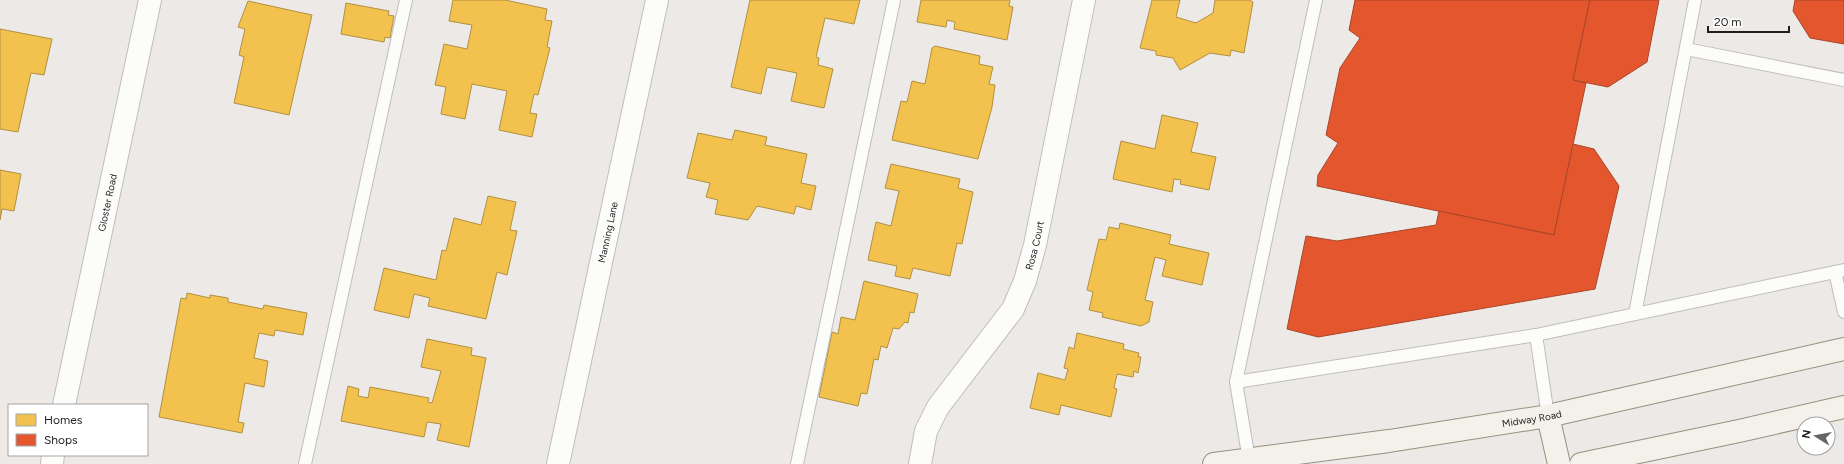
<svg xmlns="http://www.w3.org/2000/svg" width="1844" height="464" font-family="Figtree,sans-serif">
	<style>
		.homes { fill: #f2c14e; stroke: #b29040 }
		.shops { fill: #e4572e; stroke: #a94629 }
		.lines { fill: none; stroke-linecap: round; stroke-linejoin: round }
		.lane-casing { stroke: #bfbebd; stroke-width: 14 }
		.street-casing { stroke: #bfbebd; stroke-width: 24 }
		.secondary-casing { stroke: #96917f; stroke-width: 24 }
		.lane { stroke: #fcfcfb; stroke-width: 12 }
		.street { stroke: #fcfcfb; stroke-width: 22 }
		.secondary { stroke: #f3f1ea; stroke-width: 22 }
		.labels { text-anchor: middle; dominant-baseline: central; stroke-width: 4; stroke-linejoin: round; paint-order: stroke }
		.street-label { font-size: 10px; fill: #1e1e1e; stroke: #fff }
	</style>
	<rect width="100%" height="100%" fill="#ece9e6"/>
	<g class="homes">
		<polygon points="453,0 505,0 547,9 545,20 552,21 547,47 550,48 538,95 534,94 530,113 537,114 532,137 499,130 507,91 472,84 465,119 441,114 446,87 435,85 444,44 467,49 472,25 449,21"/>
		<polygon points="750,0 860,0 854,24 825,18 816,57 819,58 818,65 833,69 824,108 791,101 797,73 767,67 761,94 731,87"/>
		<polygon points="921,0 1010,0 1009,6 1013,7 1007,40 954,29 955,22 947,20 946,27 917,22"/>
		<polygon points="1152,0 1180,0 1176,17 1196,23 1213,13 1215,0 1249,0 1253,2 1244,53 1231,50 1230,56 1210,53 1180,70 1173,58 1156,55 1156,51 1140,48"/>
		<polygon points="248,1 312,15 289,115 234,103 244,57 239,55 245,29 238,27"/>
		<polygon points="346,3 389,11 388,15 394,16 390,38 385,37 384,42 341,34"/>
		<polygon points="0,29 52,39 44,75 31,73 18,132 0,129"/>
		<polygon points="935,46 980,56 979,64 993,67 989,84 995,85 992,107 978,159 892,140 901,101 907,102 912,81 925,84 932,48"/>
		<polygon points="1162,115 1198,123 1191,152 1216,157 1209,190 1180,184 1181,180 1174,179 1172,192 1113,179 1121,141 1155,149"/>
		<polygon points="735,130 767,137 765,145 807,154 801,183 816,186 811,210 796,206 794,214 757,206 748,220 715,214 718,200 706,197 710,183 687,178 698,133 732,140"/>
		<polygon points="891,164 960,179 958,188 973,192 962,244 957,243 950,276 913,268 910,279 895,276 897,266 868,260 876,222 891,226 899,191 885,188"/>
		<polygon points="0,170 21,174 14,211 2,209 0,220"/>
		<polygon points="488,196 516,202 510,230 517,231 507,275 497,272 486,319 428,306 430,298 414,294 409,318 374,310 384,268 436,280 442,250 446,251 454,218 481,225"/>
		<polygon points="1120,223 1171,235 1169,244 1209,253 1202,285 1162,276 1166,260 1155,257 1145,300 1153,302 1149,322 1141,326 1102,317 1103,313 1089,310 1093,292 1087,290 1099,239 1106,240 1109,227 1119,229"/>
		<polygon points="864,281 918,294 914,313 910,312 908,323 905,322 899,329 893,328 887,348 881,346 878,360 874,359 867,394 861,393 858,406 819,397 832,332 838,334 841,317 855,320"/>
		<polygon points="187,293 210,298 210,295 228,298 228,302 263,309 264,305 307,313 303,335 275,330 274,336 259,333 254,358 268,361 264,387 245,383 238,422 244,423 242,433 159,417 181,298 186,299"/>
		<polygon points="1077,333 1124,344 1123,349 1139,353 1138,357 1141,357 1138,373 1134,371 1133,377 1117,374 1114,388 1117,389 1111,417 1061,405 1059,415 1030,408 1038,373 1065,380 1068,369 1064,368 1069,347 1074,349"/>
		<polygon points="427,339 472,348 471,355 486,358 469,447 437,440 441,424 427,422 424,437 341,421 348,386 359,389 358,396 368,398 370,387 429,398 428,402 432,403 441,371 421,367"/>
	</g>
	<g class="shops">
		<polygon points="1355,0 1590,0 1573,80 1586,83 1554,235 1317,186 1318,175 1338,143 1326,135 1340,68 1360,38 1349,30"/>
		<polygon points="1590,0 1659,0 1647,62 1608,87 1573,80"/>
		<polygon points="1795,0 1844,0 1844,44 1810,38 1793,11"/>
		<polygon points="1573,144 1594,149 1619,186 1595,289 1318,337 1287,329 1306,236 1337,241 1436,225 1439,211 1554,235"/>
	</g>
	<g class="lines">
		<defs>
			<g id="lane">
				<polyline points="1686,49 1844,80"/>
				<polyline points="1835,272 1844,312"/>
				<polyline points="1635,314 1695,0"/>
				<polyline points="1536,335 1548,416"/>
				<polyline points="1236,382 1536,335 1844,270"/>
				<polyline points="1249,460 1236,382 1316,0"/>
				<polyline points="305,464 406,0"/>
				<polyline points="797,464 894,0"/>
			</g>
			<g id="street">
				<path id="s1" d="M64,405L150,0"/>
				<polyline points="52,464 53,455"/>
				<path id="s2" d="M558,464L657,0"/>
				<path id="s3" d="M920,464L926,431L938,407L1013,309L1025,281L1035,245L1084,0"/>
			</g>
			<g id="secondary">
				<polyline points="1548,416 1559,464"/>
				<path id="s4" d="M1214,464L1389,441L1548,416L1844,349"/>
				<polyline points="1581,464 1739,431 1844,407"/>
			</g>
		</defs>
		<use href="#lane" class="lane-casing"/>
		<use href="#street" class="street-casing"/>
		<use href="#secondary" class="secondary-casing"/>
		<use href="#lane" class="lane"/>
		<use href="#street" class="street"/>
		<use href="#secondary" class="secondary"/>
	</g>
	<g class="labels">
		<g class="street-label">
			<text stroke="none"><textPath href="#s1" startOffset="207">Gloster Road</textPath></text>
			<text stroke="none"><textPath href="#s2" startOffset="237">Manning Lane</textPath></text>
			<text stroke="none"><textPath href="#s3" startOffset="251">Rosa Court</textPath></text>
			<text stroke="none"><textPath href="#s4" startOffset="321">Midway Road</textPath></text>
		</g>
	</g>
	<rect x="8" y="404" width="140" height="52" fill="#ffffff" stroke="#a5a5a5"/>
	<rect x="16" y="414" width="20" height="12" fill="#f2c14e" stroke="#a5a5a5"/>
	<text x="44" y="424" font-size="12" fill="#1e1e1e">Homes</text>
	<rect x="16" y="434" width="20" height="12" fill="#e4572e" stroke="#a5a5a5"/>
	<text x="44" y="444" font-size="12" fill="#1e1e1e">Shops</text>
	<g transform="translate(1816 436) rotate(281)"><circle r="19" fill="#ffffff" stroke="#a5a5a5"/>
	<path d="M0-3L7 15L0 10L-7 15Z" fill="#666564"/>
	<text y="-6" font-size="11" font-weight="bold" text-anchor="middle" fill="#1e1e1e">N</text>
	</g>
	<path d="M1708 26v6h81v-6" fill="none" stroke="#1e1e1e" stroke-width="2"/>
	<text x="1714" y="26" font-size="12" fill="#1e1e1e" stroke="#ffffff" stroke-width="3" paint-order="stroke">20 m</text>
</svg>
